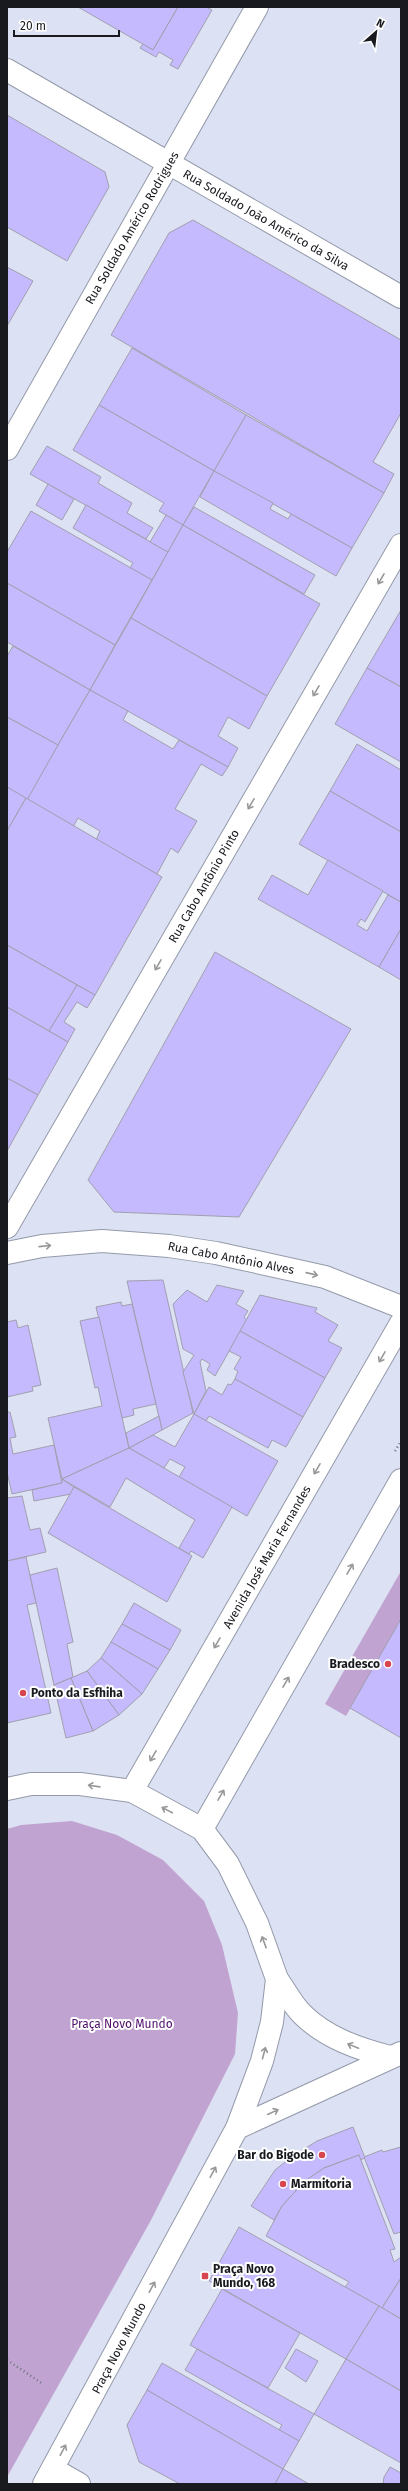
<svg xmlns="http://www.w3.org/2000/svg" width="408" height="2491" font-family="'Fira Sans',sans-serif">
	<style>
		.green { fill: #c0a3d0 }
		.building { fill: #c5bafe; stroke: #a19faf }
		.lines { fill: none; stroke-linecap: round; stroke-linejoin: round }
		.street-casing { stroke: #949aaa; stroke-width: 24 }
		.secondary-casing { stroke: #949aaa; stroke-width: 24 }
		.path { stroke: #717580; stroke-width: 2.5; stroke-dasharray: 1 3; stroke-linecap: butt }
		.street { stroke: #fff; stroke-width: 22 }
		.secondary { stroke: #fff; stroke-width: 22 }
		.oneway { stroke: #97989a }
		.poi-dot { fill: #d64550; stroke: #fff; stroke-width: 1.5 }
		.labels { text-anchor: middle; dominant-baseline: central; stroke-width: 4; stroke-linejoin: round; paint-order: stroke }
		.street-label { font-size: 12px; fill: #181a1f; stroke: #fff }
		.poi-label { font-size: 12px; font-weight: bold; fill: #181a1f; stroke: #fff; text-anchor: start }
		.park-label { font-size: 12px; fill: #52106c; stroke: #fff }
	</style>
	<rect width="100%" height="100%" fill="#dce2f3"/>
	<g class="green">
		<polygon points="401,1571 401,1619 346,1716 325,1704"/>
		<polygon points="72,1821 117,1835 163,1860 204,1901 222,1945 238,2013 235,2054 150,2222 7,2477 7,1829 21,1825"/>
	</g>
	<g class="building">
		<polygon points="78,7 178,7 153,50"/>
		<polygon points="178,7 206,7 212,10 178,69 170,65 173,60 159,52 156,57 140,48 143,44 153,50"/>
		<polygon points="7,115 105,172 109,187 67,261 7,227"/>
		<polygon points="193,220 401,340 401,413 373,462 394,474 384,493 111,335 169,233"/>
		<polygon points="7,267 33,281 7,326"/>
		<polygon points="132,348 246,415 214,471 99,405"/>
		<polygon points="99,405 214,471 183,525 159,511 164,503 73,450"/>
		<polygon points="246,415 384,493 352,548 214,471"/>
		<polygon points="47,446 101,477 98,483 132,503 127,513 153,528 146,539 30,474"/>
		<polygon points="214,471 273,503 270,509 288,519 291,514 352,548 336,576 200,497"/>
		<polygon points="48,484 74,499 62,520 36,505"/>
		<polygon points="86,505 168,552 152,580 130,568 133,563 73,528"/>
		<polygon points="194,507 315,575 304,594 183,525"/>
		<polygon points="31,511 152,580 115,645 7,583 7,552"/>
		<polygon points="166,515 183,525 168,552 150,542"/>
		<polygon points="183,525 320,604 267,696 131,618"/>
		<polygon points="7,583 115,645 90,690 7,642"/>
		<polygon points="401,610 401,687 367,668"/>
		<polygon points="131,618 267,696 249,729 228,717 218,736 238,748 228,767 90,690"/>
		<polygon points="13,646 90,690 58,745 7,717 7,656"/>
		<polygon points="367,668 401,687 401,762 335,724"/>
		<polygon points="90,690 128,711 123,720 173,749 179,740 228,767 222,776 201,764 175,809 197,821 178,853 171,848 157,874 96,840 100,831 78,818 73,827 26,800"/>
		<polygon points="7,717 58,745 27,800 7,787"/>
		<polygon points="357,744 401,770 401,832 330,791"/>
		<polygon points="7,787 26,798 7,831"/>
		<polygon points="330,791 401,832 401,902 299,844"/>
		<polygon points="26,798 162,877 95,995 7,945 7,831"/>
		<polygon points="328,860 383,891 365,922 361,919 357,925 367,931 388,895 401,902 401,929 379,967 258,899 272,875 308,895"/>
		<polygon points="401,929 401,980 379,967"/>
		<polygon points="7,945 77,985 49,1031 7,1007"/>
		<polygon points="215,952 351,1029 239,1217 114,1212 88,1180"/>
		<polygon points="77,985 95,995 87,1008 77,1002 64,1022 75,1029 68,1042 49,1031"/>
		<polygon points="7,1007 68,1042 38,1095 7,1078"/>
		<polygon points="7,1078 38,1095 7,1151"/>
		<polygon points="163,1280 193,1413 162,1430 127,1281"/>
		<polygon points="217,1285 244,1291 236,1304 248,1311 244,1317 247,1320 215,1376 207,1370 210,1364 202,1359 200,1362 206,1391 194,1414 183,1372 194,1355 183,1349 173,1304 187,1290 207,1302"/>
		<polygon points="260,1295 317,1308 315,1312 338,1325 328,1341 342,1348 325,1378 240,1331"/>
		<polygon points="121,1302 122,1306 132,1304 156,1404 133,1409 134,1415 122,1418 96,1307"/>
		<polygon points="99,1317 129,1448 62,1479 48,1418 102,1406 98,1387 95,1388 80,1321"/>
		<polygon points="16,1320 18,1328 28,1325 41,1385 32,1387 33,1391 7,1397 7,1322"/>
		<polygon points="240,1331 325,1378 303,1417 235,1379 238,1371 234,1369 241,1357 229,1351"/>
		<polygon points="235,1379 303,1417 286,1447 272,1440 268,1448 209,1416 206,1421 194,1414 209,1387 222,1395 228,1384 231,1385"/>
		<polygon points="7,1412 10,1412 16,1437 10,1438 13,1454 54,1445 62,1483 12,1494 7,1472"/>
		<polygon points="194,1414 278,1461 247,1516 179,1477 185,1467 170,1459 164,1468 129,1448 153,1435 175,1447"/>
		<polygon points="159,1416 162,1430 129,1448 126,1433"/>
		<polygon points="129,1448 232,1507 203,1558 191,1551 189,1554 179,1548 195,1520 126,1478 110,1507 62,1479"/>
		<polygon points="62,1479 74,1487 71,1494 34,1501 32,1490 62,1483"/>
		<polygon points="74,1487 192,1556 167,1602 48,1533"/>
		<polygon points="22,1496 30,1530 40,1528 46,1552 7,1561 7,1498"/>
		<polygon points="26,1557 36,1603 27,1605 51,1713 7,1723 7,1561"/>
		<polygon points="57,1568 73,1642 67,1644 73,1677 54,1685 30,1575"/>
		<polygon points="134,1603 181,1630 170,1650 122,1624"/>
		<polygon points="401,1619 401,1738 350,1708"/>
		<polygon points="122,1624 170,1650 158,1669 111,1642"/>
		<polygon points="111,1642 158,1669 142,1694 101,1658"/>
		<polygon points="101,1658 142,1694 119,1715 87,1671"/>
		<polygon points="87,1671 119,1715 93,1731 71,1678"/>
		<polygon points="71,1678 93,1731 66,1738 54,1685"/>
		<polygon points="353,2127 365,2158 360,2160 359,2155 324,2168 305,2181 282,2206 274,2220 251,2206 275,2170 293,2156 317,2141"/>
		<polygon points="401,2147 401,2232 394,2234 364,2157 382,2150 383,2152"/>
		<polygon points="359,2155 395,2249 390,2250 394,2262 401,2257 401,2278 382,2308 345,2287 349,2282 266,2236 282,2206 305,2181 324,2168"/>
		<polygon points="239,2227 379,2306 346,2359 209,2281"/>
		<polygon points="401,2278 401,2319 382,2308"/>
		<polygon points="222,2289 300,2333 268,2388 190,2345"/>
		<polygon points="379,2306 401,2319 401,2391 346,2359"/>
		<polygon points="197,2349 314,2414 299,2441 279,2430 282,2425 185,2370"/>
		<polygon points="296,2349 318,2361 306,2382 285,2368"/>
		<polygon points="346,2359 401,2391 401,2463 314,2414"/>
		<polygon points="162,2363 299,2441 283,2469 147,2390"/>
		<polygon points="147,2390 283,2469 275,2484 180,2484 139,2462 127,2425"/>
		<polygon points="390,2467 401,2473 401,2484 383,2484 384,2477"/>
		<polygon points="283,2469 309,2484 275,2484"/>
	</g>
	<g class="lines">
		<defs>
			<g id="street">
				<polyline points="7,70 401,297"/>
				<polyline points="7,449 257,7"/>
				<polyline points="7,1227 401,545"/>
				<polyline points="7,1253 42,1246 102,1241 169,1246 216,1253 325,1277 401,1307"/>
				<path d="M277,1979C285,1990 292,2004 302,2014C326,2038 359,2049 390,2057"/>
				<polyline points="237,2128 401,2053"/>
			</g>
			<g id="secondary">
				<polyline points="7,1789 31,1784 80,1784 132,1791 202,1829 228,1864 257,1923 277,1979 272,2022 262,2061 237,2128 44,2484"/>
				<polyline points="132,1791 401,1323"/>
				<polyline points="202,1829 401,1480"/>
				<polyline points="53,2469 79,2484"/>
			</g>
		</defs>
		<use href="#street" class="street-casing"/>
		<use href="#secondary" class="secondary-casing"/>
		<g class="path">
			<polyline points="395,1451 401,1441"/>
			<polyline points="7,2360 43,2384"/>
		</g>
		<use href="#street" class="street"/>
		<use href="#secondary" class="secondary"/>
	</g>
	<defs><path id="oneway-shaft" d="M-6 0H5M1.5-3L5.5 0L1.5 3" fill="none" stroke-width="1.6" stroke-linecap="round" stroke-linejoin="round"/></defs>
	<g class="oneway">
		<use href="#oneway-shaft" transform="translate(381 579) rotate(120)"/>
		<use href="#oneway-shaft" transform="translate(316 691) rotate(120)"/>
		<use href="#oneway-shaft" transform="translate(251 804) rotate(120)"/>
		<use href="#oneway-shaft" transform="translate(158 965) rotate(120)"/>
		<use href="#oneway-shaft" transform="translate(45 1246) rotate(-6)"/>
		<use href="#oneway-shaft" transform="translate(312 1274) rotate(13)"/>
		<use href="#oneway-shaft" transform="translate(382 1357) rotate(120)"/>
		<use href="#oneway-shaft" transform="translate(317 1469) rotate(120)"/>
		<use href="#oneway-shaft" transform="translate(350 1569) rotate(-60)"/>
		<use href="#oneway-shaft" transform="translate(217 1643) rotate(120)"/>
		<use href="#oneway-shaft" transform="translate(286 1682) rotate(-60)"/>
		<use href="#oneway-shaft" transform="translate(153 1756) rotate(120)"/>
		<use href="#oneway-shaft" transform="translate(94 1786) rotate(-172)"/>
		<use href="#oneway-shaft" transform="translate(221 1795) rotate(-60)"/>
		<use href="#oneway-shaft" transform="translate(167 1810) rotate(-152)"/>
		<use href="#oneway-shaft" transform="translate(264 1942) rotate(-110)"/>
		<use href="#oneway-shaft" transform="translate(353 2046) rotate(-158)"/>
		<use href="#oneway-shaft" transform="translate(264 2053) rotate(-75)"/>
		<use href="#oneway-shaft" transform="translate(273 2112) rotate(-25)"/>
		<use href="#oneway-shaft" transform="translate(213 2172) rotate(-62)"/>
		<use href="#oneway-shaft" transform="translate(152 2287) rotate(-62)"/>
		<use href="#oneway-shaft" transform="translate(63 2450) rotate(-62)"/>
	</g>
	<g class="poi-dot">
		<circle cx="388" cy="1664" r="4"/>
		<circle cx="23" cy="1693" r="4"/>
		<circle cx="322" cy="2155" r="4"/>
		<circle cx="283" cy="2184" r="4"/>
		<rect x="201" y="2272" width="8" height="8" rx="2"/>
	</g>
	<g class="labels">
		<g class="street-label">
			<text transform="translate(266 220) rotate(30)">Rua Soldado João Américo da Silva</text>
			<text transform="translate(132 228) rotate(-60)">Rua Soldado Américo Rodrigues</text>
			<text transform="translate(204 886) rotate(-60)">Rua Cabo Antônio Pinto</text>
			<text transform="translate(231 1258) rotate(11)">Rua Cabo Antônio Alves</text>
			<text transform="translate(267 1557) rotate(-60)">Avenida José Maria Fernandes</text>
			<text transform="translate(119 2348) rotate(-62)">Praça Novo Mundo</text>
		</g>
		<g class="poi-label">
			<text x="380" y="1664" text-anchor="end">Bradesco</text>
			<text x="31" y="1693">Ponto da Esfhiha</text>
			<text x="314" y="2155" text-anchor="end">Bar do Bigode</text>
			<text x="291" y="2184">Marmitoria</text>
			<text x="213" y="2269">Praça Novo<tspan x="213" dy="14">Mundo, 168</tspan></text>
		</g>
		<g class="park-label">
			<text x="122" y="2024">Praça Novo Mundo</text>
		</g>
	</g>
	<rect width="408" height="2491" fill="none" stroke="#181a1f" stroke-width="16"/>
	<g transform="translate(376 32) rotate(28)" stroke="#ffffff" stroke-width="3" paint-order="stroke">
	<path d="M0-3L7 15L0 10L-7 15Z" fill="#181a1f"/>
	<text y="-6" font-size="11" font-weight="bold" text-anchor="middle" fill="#181a1f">N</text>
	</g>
	<path d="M14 30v6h105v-6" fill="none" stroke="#181a1f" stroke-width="2"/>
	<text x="20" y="30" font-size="12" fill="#181a1f" stroke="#ffffff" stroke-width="3" paint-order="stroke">20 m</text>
</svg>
